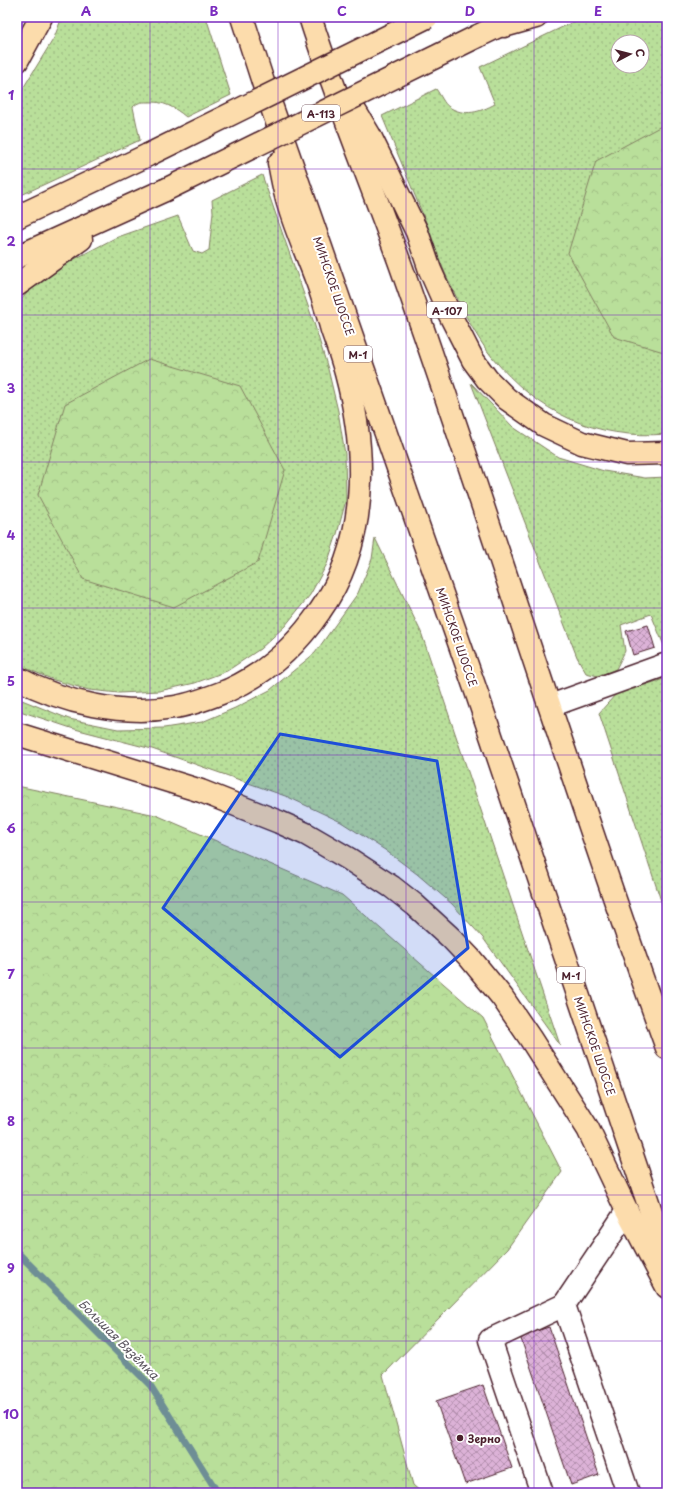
<svg xmlns="http://www.w3.org/2000/svg" width="684" height="1510" font-family="'Playpen Sans',sans-serif">
	<style>
		.grass { fill: url(#grass-dots); stroke: #827f62; fill-rule: evenodd }
		.forest { fill: url(#forest-crowns); stroke: #827f62 }
		.lines { fill: none; stroke-linecap: round; stroke-linejoin: round }
		.stream { stroke: #6e8e95; stroke-width: 7 }
		.building { fill: url(#building-cross-hatch); stroke: #4a1f2b }
		.minor-casing { stroke: #4a1f2b; stroke-width: 25 }
		.highway-casing { stroke: #4a1f2b; stroke-width: 25 }
		.minor { stroke: #fff; stroke-width: 22 }
		.highway { stroke: #fcdcac; stroke-width: 22 }
		.highway-bridge-casing { stroke: #4a1f2b; stroke-width: 25; stroke-linecap: butt }
		.highway-bridge { stroke: #fcdcac; stroke-width: 22 }
		.marked { fill: #1d4ed8; fill-opacity: 0.2; stroke: #1d4ed8; stroke-width: 3; stroke-linejoin: round }
		.grid { fill: none; stroke: #7b2cbf; stroke-width: 1; stroke-opacity: 0.55 }
		.poi-dot { fill: #4a1f2b; stroke: #fff; stroke-width: 1.5 }
		.labels { text-anchor: middle; dominant-baseline: central; stroke-width: 4; stroke-linejoin: round; paint-order: stroke }
		.shield { fill: #fff; stroke: #80626b; stroke-width: 1 }
		.shield-label { font-size: 10px; font-weight: bold; fill: #4a1f2b }
		.street-label { font-size: 11px; fill: #4a1f2b; stroke: #fff }
		.poi-label { font-size: 11px; font-weight: bold; fill: #4a1f2b; stroke: #fff; text-anchor: start }
		.water-label { font-size: 12px; font-style: italic; fill: #5c5660; stroke: #fff }
		.neatline { fill: none; stroke: #7b2cbf; stroke-width: 1.5 }
		.grid-label { font-size: 13px; text-anchor: middle; font-weight: bold; fill: #7b2cbf }
	</style>
	<defs>
		<pattern id="grass-dots" width="8" height="8" patternUnits="userSpaceOnUse"><rect width="8" height="8" fill="#b9df9a"/><path d="M2 2h.1M6 6h.1" fill="none" stroke="#a1bf85" stroke-width="1.8" stroke-linecap="round"/></pattern>
		<pattern id="forest-crowns" width="20" height="18" patternUnits="userSpaceOnUse"><rect width="20" height="18" fill="#b9df9a"/><path d="M2 6a3 3 0 1 1 6 0M12 15a3 3 0 1 1 6 0" fill="none" stroke="#a1bf85"/></pattern>
		<pattern id="building-cross-hatch" width="8" height="8" patternUnits="userSpaceOnUse"><rect width="8" height="8" fill="#dcb2d7"/><path d="M0 0l8 8M0 8l8-8" fill="none" stroke="#b490af"/></pattern>
	</defs>
	<rect width="100%" height="100%" fill="#fff"/>
	<filter id="ink" filterUnits="userSpaceOnUse"><feTurbulence type="fractalNoise" baseFrequency=".025" numOctaves="2"/><feDisplacementMap in="SourceGraphic" scale="8" xChannelSelector="R" yChannelSelector="G"/><feConvolveMatrix kernelMatrix="1 2 1 2 8 2 1 2 1" color-interpolation-filters="sRGB"/></filter>
	<g filter="url(#ink)">
		<g class="grass">
			<path d="M62,17H206L231,95L186,117C174,107 163,101 148,102C141,102 138,102 133,107L140,140L17,197V98L54,38Z"/>
			<path d="M616,17H667V434C595,440 538,413 492,357C474,335 457,299 445,273C438,258 434,242 428,227C413,190 397,153 382,116L436,89C440,94 444,104 449,107C465,117 480,112 495,104L480,67L579,19ZM618,42H642V66H618Z"/>
			<polygon points="262,175 314,323 328,369 338,411 345,454 346,500 337,534 327,564 310,595 285,626 260,649 227,671 195,683 159,691 119,693 89,690 54,680 23,667 17,663 17,305 40,277 115,238 178,216 193,251 202,254 209,250 213,212 212,200"/>
			<polygon points="471,383 513,427 558,457 604,471 645,478 667,477 667,653 651,614 621,625 625,651 616,669 598,676 586,673 577,657"/>
			<polygon points="375,538 421,632 560,1045 483,938 452,904 417,874 385,850 341,822 288,797 152,749 71,728 17,710 17,698 69,719 118,729 164,728 202,722 235,708 270,690 315,653 358,593 372,559"/>
			<polygon points="667,678 667,919 599,713 616,694"/>
		</g>
		<g class="forest">
			<polygon points="667,123 667,353 614,337 568,253 596,161"/>
			<polygon points="149,359 240,386 285,470 258,562 174,607 83,579 38,495 65,404"/>
			<polygon points="17,786 156,815 342,895 483,1018 562,1172 507,1249 383,1375 413,1485 422,1493 17,1493"/>
		</g>
		<g class="lines">
			<polyline class="stream" points="17,1252 150,1385 218,1493"/>
		</g>
		<g class="building">
			<polygon points="648,625 655,648 633,655 626,631"/>
			<polygon points="549,1327 599,1475 571,1485 520,1336"/>
			<polygon points="483,1385 512,1468 465,1484 436,1401"/>
		</g>
		<g class="lines">
			<defs>
				<g id="minor">
					<polyline points="550,706 664,665"/>
					<polyline points="627,1211 564,1305 628,1493"/>
					<polyline points="542,1493 490,1340 564,1305"/>
				</g>
				<g id="highway">
					<polyline points="242,17 263,82 476,691 667,1259"/>
					<path d="M310,17C337,102 372,185 402,269C493,528 574,790 667,1048"/>
					<polyline points="504,26 536,17"/>
					<polyline points="478,36 517,17"/>
					<polyline points="17,61 41,17"/>
					<polyline points="352,106 370,136 417,232 430,270 449,313 473,360 487,379 507,399 544,425 582,443 627,454 667,453"/>
					<polyline points="17,217 148,155"/>
					<polyline points="17,257 165,190"/>
					<polyline points="17,285 81,239"/>
					<path d="M17,678C63,703 122,716 175,707C194,704 211,697 229,690C266,673 297,645 320,611C369,542 367,452 346,373C342,358 337,344 332,330C327,312 322,293 315,276C306,252 295,228 288,203C284,190 282,177 279,163"/>
					<polyline points="17,734 201,791 279,822 306,834 349,859 392,887 415,905 451,938 470,958 502,997 530,1038 588,1129 627,1211 667,1287"/>
				</g>
			</defs>
			<use href="#minor" class="minor-casing"/>
			<use href="#highway" class="highway-casing"/>
			<use href="#minor" class="minor"/>
			<use href="#highway" class="highway"/>
			<defs>
				<g id="highway-bridge">
					<polyline points="148,155 427,17"/>
					<polyline points="165,190 478,36"/>
				</g>
			</defs>
			<use href="#highway-bridge" class="highway-bridge-casing"/>
			<use href="#highway-bridge" class="highway-bridge"/>
		</g>
	</g>
	<path class="marked" d="M280,734L437,761L468,948L340,1057L163,908Z"/>
	<path class="grid" d="M150,17V1493M278,17V1493M406,17V1493M534,17V1493M17,169H667M17,315H667M17,462H667M17,608H667M17,755H667M17,902H667M17,1048H667M17,1195H667M17,1341H667"/>
	<circle class="poi-dot" cx="460" cy="1438" r="4"/>
	<g class="labels">
		<g class="shield">
			<rect x="302" y="105" width="38" height="16" rx="3"/>
			<rect x="427" y="302" width="40" height="16" rx="3"/>
			<rect x="344" y="346" width="28" height="16" rx="3"/>
			<rect x="557" y="967" width="28" height="16" rx="3"/>
		</g>
		<g class="shield-label">
			<text x="321" y="113">А-113</text>
			<text x="447" y="310">А-107</text>
			<text x="358" y="354">М-1</text>
			<text x="571" y="975">М-1</text>
		</g>
		<g class="street-label">
			<text transform="translate(334 286) rotate(71)">МИНСКОЕ ШОССЕ</text>
			<text transform="translate(457 637) rotate(71)">МИНСКОЕ ШОССЕ</text>
			<text transform="translate(595 1046) rotate(71)">МИНСКОЕ ШОССЕ</text>
		</g>
		<g class="poi-label">
			<text x="468" y="1438">Зерно</text>
		</g>
		<g class="water-label">
			<text transform="translate(119 1339) rotate(45)">Большая Вязёмка</text>
		</g>
	</g>
	<rect width="684" height="1510" fill="none" stroke="#fff" stroke-width="44"/>
	<g transform="translate(630 54) rotate(83)"><circle r="19" fill="#ffffff" stroke="#b7a5aa"/>
	<path d="M0-3L7 15L0 10L-7 15Z" fill="#4a1f2b"/>
	<text y="-6" font-size="11" font-weight="bold" text-anchor="middle" fill="#4a1f2b">С</text>
	</g>
	<rect x="22" y="22" width="640" height="1466" class="neatline"/>
	<g class="grid-label">
		<text x="86" y="16">A</text>
		<text x="214" y="16">B</text>
		<text x="342" y="16">C</text>
		<text x="470" y="16">D</text>
		<text x="598" y="16">E</text>
		<text x="11" y="100">1</text>
		<text x="11" y="246">2</text>
		<text x="11" y="393">3</text>
		<text x="11" y="540">4</text>
		<text x="11" y="686">5</text>
		<text x="11" y="833">6</text>
		<text x="11" y="979">7</text>
		<text x="11" y="1126">8</text>
		<text x="11" y="1273">9</text>
		<text x="11" y="1419">10</text>
	</g>
</svg>
